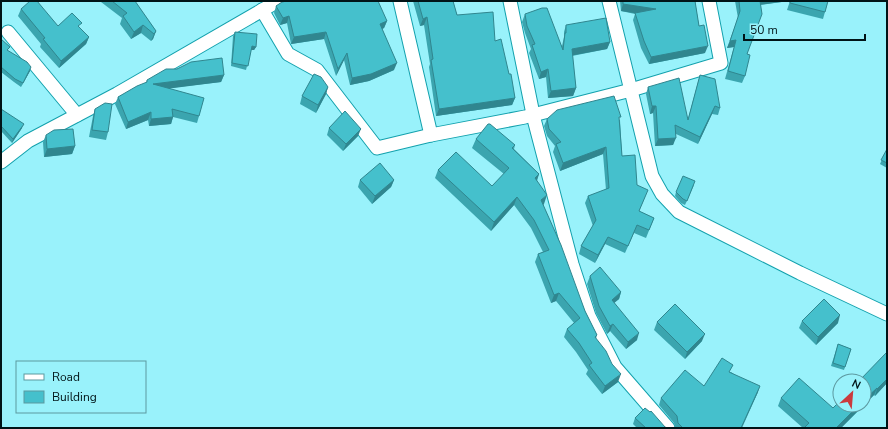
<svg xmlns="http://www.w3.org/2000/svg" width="888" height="429" font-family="'Nunito Sans',sans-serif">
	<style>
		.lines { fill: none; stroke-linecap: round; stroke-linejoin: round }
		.street-casing { stroke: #13a1ad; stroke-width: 15 }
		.street { stroke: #fff; stroke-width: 13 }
		.wall { fill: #3ba5af }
		.shaded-wall { fill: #30868f }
		.building { fill: #45c0cc; stroke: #30868f }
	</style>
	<rect width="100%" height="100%" fill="#99f2fb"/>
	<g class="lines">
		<defs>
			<g id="street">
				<polyline points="400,1 431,135"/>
				<polyline points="510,1 534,119 572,264 589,316 615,367 668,428"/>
				<polyline points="609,1 652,176 662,194 679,212 800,273 887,314"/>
				<polyline points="262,10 288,54 317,70 377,148 431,135 525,117 631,90 721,63 709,1"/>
				<polyline points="8,32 77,115"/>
				<polyline points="1,162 28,141 117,94 278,1"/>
			</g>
		</defs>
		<use href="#street" class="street-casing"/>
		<use href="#street" class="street"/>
	</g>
	<g class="wall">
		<polygon points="102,1 136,1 135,2 156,31 153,39 151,41 141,33 131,39 120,24 122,18 101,2"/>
		<polygon points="413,1 453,1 457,15 495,41 515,98 512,105 436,116 429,67 430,64 424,25 420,26"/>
		<polygon points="620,1 695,1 699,26 705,53 649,64 641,48 633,20 635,14 621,11"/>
		<polygon points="735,1 789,1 760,5 747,54 745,76 742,83 725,79 734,47 727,48 738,18"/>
		<polygon points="790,1 828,1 823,19 787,10"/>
		<polygon points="276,6 387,21 384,28 382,29 394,70 369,81 350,85 344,60 336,76 324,39 291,44 287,23 280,25 274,13"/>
		<polygon points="21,9 58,26 89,37 86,44 59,68 40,47 41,44 18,16"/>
		<polygon points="525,14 562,46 564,37 564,32 566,25 610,42 607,49 572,56 576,88 573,96 548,98 546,77 539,79 529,53 531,49 525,33 522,22"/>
		<polygon points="235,32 256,47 254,50 251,50 246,70 231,66 233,36"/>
		<polygon points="1,39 8,51 30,71 21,87 14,82 1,72"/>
		<polygon points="224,75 221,82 170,88 199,116 197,123 173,117 171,124 149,126 148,120 126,129 115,104 118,97 146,83 147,80"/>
		<polygon points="700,75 720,108 718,115 712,114 698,144 676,134 673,145 655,146 653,113 650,114 646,94 648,87 688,119 698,82"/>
		<polygon points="328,87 326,94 316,113 300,104 302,96"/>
		<polygon points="1,109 22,128 12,143 1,131"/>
		<polygon points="95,109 108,132 106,140 89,137 93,116"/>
		<polygon points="547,119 620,120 622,156 637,185 645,197 639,211 654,218 646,238 634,233 625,253 605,244 595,263 579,254 581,246 593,226 585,203 588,196 606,190 603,154 560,171 553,152 555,146 547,136 544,126"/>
		<polygon points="329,128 358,136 343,151 327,135"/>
		<polygon points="46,135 75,146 72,154 44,157 43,142"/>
		<polygon points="476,139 515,145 514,149 539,174 537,181 544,204 543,205 585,311 597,335 596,339 618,382 602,394 586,374 588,370 576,352 564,337 567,329 574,323 556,301 551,303 535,262 538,254 543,252 531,228 514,205 491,231 435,178 438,170 492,186 504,174 472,148"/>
		<polygon points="887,149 887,168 880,164"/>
		<polygon points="360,180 394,180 391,187 372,204 358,187"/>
		<polygon points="694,185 685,205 681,203 675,196 676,192"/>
		<polygon points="590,276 621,292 619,299 614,303 637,340 626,349 610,331 607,334 596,313 587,284"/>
		<polygon points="802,321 838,323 816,345 799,328"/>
		<polygon points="657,322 702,341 685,359 654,330"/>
		<polygon points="838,344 851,349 844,370 831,366"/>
		<polygon points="887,352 887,383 875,396 874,395 864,405 864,381"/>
		<polygon points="731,372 758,392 742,428 675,428 674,423 659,405 661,398 704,386"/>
		<polygon points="781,398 833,408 840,405 864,405 841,428 803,428 778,406"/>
		<polygon points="635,418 665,427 667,428 637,428 633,424"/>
	</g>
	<g class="shaded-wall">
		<polygon points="758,1 789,1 757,5"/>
		<polygon points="623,4 656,9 653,16 621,11"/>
		<polygon points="289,16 287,23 280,25 283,18"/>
		<polygon points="427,17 424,25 420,26 423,19"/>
		<polygon points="387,21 384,28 378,31 380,24"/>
		<polygon points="143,25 141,33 131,39 134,32"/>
		<polygon points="156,31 153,39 151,41 154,34"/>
		<polygon points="326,32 324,39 291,44 294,37"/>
		<polygon points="89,37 86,44 59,68 61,61"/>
		<polygon points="736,40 734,47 727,48 730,41"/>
		<polygon points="610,42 607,49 569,56 572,49"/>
		<polygon points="252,46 256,47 254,50 251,50"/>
		<polygon points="708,46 705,53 649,64 651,57"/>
		<polygon points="347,53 344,60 336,76 338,69"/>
		<polygon points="397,63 394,70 369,81 350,85 352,78"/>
		<polygon points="31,67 30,71 21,87"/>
		<polygon points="548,69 546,77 539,79 541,72"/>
		<polygon points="224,75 221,82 150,91 153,84"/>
		<polygon points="328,87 326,94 316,113 318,105"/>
		<polygon points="576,88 573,96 548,98 551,91"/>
		<polygon points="515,98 512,105 436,116 439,109"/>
		<polygon points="652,106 656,106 653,113 650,114"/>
		<polygon points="715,106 712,114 698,144 700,137"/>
		<polygon points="151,112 148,120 126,129 128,122"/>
		<polygon points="173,117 171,124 149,126 151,119"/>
		<polygon points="24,124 22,128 12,143 13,139"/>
		<polygon points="361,129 358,136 343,151 346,144"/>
		<polygon points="676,138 673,145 655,146 658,139"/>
		<polygon points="75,146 72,154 44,157 47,149"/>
		<polygon points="606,147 603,154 560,171 563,163"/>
		<polygon points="539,174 536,182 535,178"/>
		<polygon points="394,180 391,187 372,204 375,196"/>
		<polygon points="547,195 544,204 538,209 541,200"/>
		<polygon points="517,197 514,205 491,231 494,222"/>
		<polygon points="608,237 605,244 595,263 598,255"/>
		<polygon points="621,292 619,299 609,307 612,300"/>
		<polygon points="559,293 556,301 551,303 554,295"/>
		<polygon points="840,315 838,323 816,345 818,337"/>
		<polygon points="613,324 610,331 607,334 610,326"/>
		<polygon points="639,333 637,340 626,349 628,342"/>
		<polygon points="705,334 702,341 685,359 687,352"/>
		<polygon points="621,374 618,382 602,394 605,386"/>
		<polygon points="887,379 887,383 875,396 877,389"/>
		<polygon points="760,386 758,392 741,428"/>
		<polygon points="877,388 874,395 864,405 864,400"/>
		<polygon points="859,405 864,405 841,428 836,428"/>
	</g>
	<g class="building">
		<polygon points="30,1 37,1 58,26 72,13 82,23 78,26 89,37 61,61 43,39 45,38 21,9"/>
		<polygon points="112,1 135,1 156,31 154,34 143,25 134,32 123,16 127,13"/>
		<polygon points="287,1 378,1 387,21 380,24 397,63 371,74 352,78 347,53 338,69 326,32 294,37 289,16 283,18 276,6 282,2"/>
		<polygon points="418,1 453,1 457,15 493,12 495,41 501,39 509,74 511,74 515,98 439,109 431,60 433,59 427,17 423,19"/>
		<polygon points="623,1 695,1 699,26 704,25 708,46 651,57 644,41 635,13 656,9 623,4"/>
		<polygon points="739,1 760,1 762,14 747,54 750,55 745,76 728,71 736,40 730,41 740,11"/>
		<polygon points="790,1 828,1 825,12 790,3"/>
		<polygon points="542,8 547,8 563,50 565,33 566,33 566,25 606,18 610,42 572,49 576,88 551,91 548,69 541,72 532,45 535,44 527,26 525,14"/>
		<polygon points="235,32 257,34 256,47 252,46 248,66 232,63"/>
		<polygon points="1,39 10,47 7,50 27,62 31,67 23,83 15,79 1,67"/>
		<polygon points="222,58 224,75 153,84 204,98 199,116 172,109 173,117 151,119 151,112 128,122 118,97 137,86 147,82 147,80 166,69 177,69 191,62"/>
		<polygon points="314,74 321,77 328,87 318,105 302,96"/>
		<polygon points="700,75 715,79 720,108 715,106 700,137 675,125 676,138 658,139 656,106 652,106 648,87 679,78 688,120"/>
		<polygon points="614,96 621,117 619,117 622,156 635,155 637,185 648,190 639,211 654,218 649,230 637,225 628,246 608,237 598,255 581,246 596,220 588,196 609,188 606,147 563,163 556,144 561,142 549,129 547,119 557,110"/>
		<polygon points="105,103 112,104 108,132 92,130 95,109"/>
		<polygon points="1,109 24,124 13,139 1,126"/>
		<polygon points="345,111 361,129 346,144 329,128"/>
		<polygon points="488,124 490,124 515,145 512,148 539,174 535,178 547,195 541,200 561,245 585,311 597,335 595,337 606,351 612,364 621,374 605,386 589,365 592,363 579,343 567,329 580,318 559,293 554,295 538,254 549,250 534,220 517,197 494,222 438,170 456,152 492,186 509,168 476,139"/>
		<polygon points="73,129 75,146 47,149 46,135 54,130"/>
		<polygon points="887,149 887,163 881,160"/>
		<polygon points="380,163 394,180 375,196 360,180"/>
		<polygon points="683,176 695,181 687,201 683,199 676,192"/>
		<polygon points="600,267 621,292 612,300 639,333 628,342 613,324 610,326 599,306 590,276"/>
		<polygon points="824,299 840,315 818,337 802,321"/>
		<polygon points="675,304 705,334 687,352 657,322"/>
		<polygon points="838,344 851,349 845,367 833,363"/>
		<polygon points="887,352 887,379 877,389 877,388 864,400 864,381 859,381"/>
		<polygon points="722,358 733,365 729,372 760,386 741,428 683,428 678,423 677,416 661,398 685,370 704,386"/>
		<polygon points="799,378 833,408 840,401 840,405 859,405 836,428 804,428 809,423 781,398"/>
		<polygon points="645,408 650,412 651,411 665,427 667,428 646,428 635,418"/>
	</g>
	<rect width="888" height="429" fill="none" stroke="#001417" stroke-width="4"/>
	<rect x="16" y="361" width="130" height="52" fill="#99f2fb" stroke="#5c99a0"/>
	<rect x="24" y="374" width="20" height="6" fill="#ffffff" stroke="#5c99a0"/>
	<text x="52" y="381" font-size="12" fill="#001417">Road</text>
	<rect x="24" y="391" width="20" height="12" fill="#45c0cc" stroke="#5c99a0"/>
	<text x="52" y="401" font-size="12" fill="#001417">Building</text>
	<g transform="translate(852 393) rotate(26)"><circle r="19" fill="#99f2fb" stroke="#5c99a0"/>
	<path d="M0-3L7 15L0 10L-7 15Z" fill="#ca3b3e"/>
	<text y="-6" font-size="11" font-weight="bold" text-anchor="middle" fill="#001417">N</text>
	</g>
	<path d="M744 34v6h121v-6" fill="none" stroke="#001417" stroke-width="2"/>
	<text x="750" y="34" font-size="12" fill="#001417" stroke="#99f2fb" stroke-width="3" paint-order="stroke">50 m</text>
</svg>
